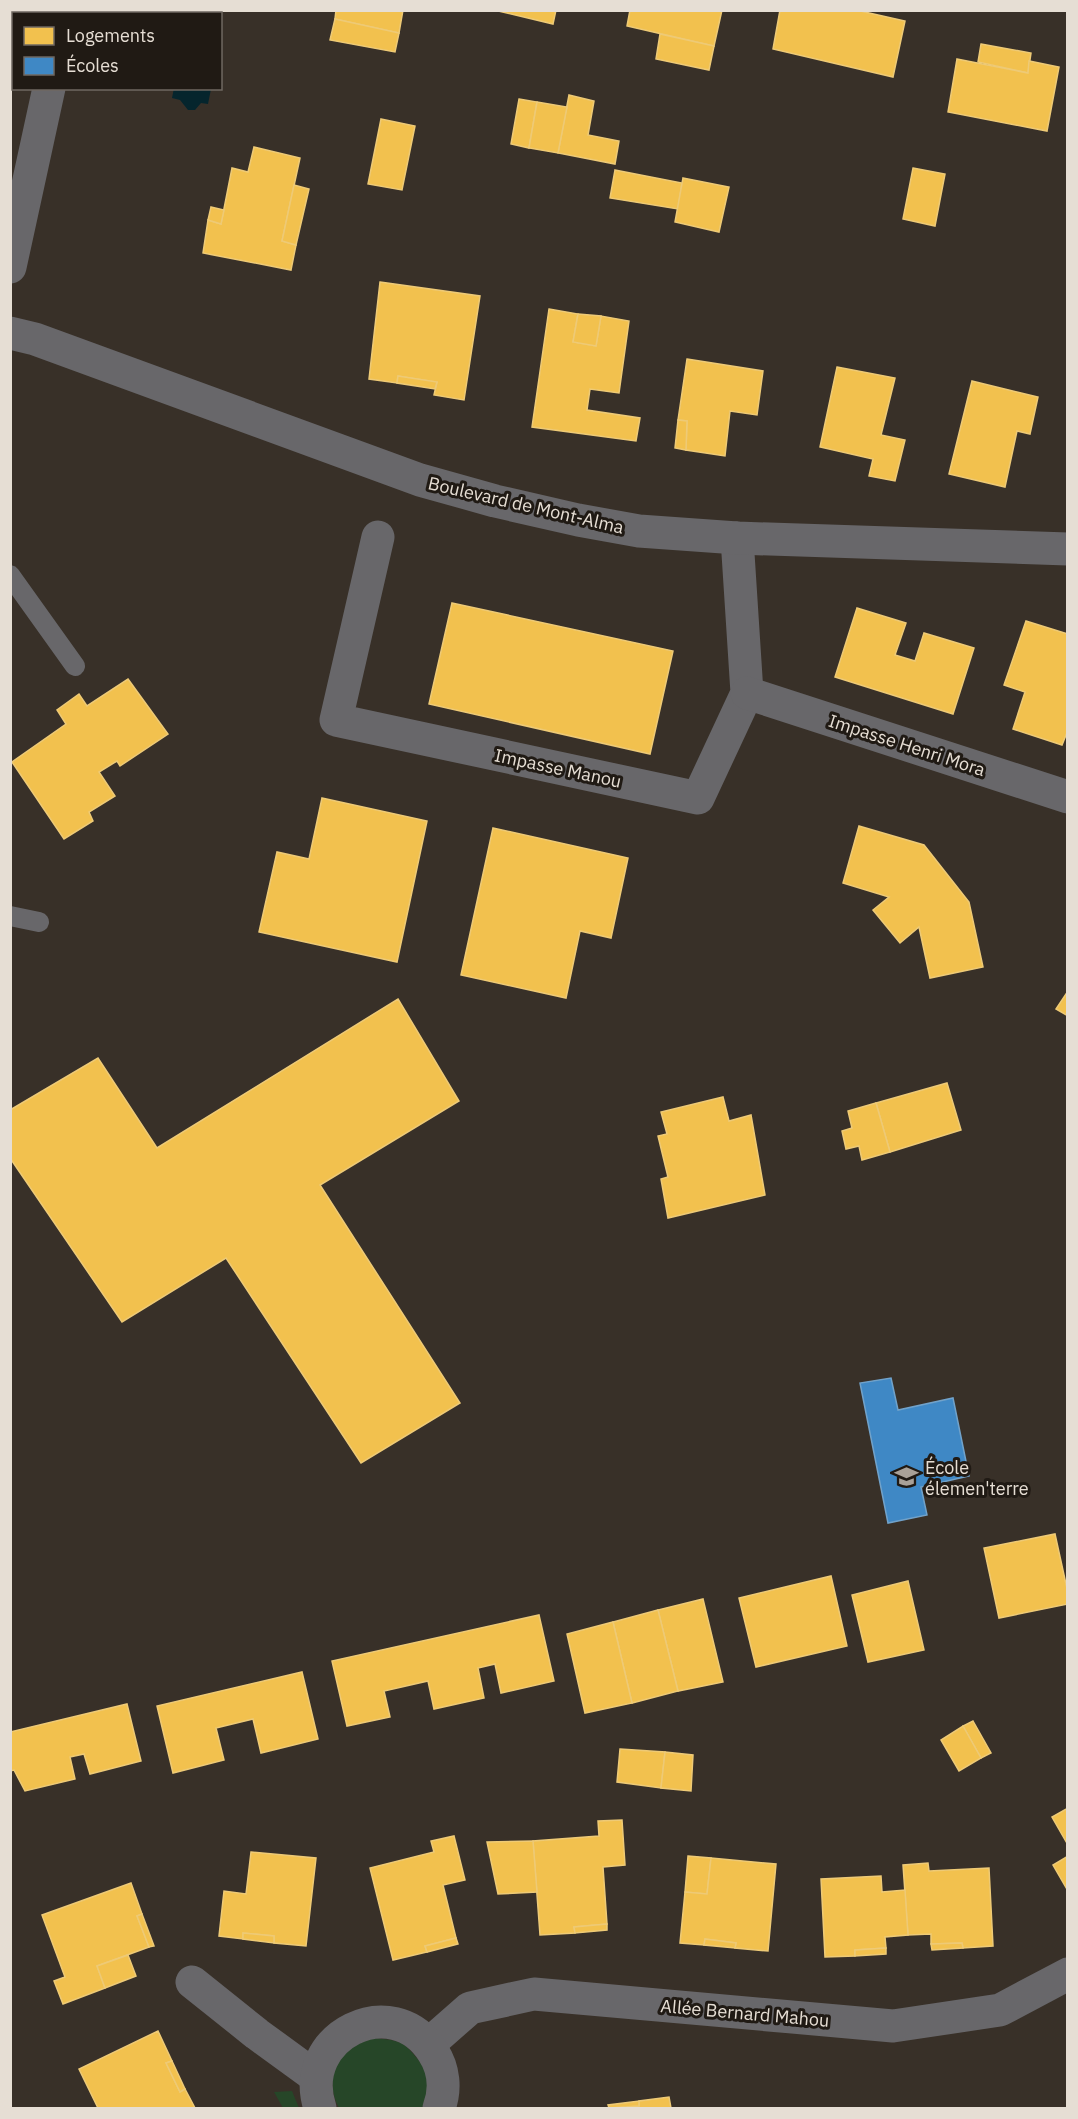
<svg xmlns="http://www.w3.org/2000/svg" width="1078" height="2119" font-family="'IBM Plex Sans',sans-serif">
	<style>
		.green { fill: #264628 }
		.water { fill: #05252d }
		.homes { fill: #f2c14e; stroke: #eeca76; stroke-width: 1.5 }
		.schools { fill: #3f88c5; stroke: #71a2ca; stroke-width: 1.5 }
		.lines { fill: none; stroke-linecap: round; stroke-linejoin: round }
		.service { stroke: #68676a; stroke-width: 20 }
		.minor { stroke: #68676a; stroke-width: 33 }
		.tertiary { stroke: #68676a; stroke-width: 33 }
		.labels { text-anchor: middle; dominant-baseline: central; stroke-width: 6; stroke-linejoin: round; paint-order: stroke }
		.street-label { font-size: 18px; fill: #e6ded4; stroke: #201a14 }
		.poi-label { font-size: 18px; fill: #e6ded4; stroke: #201a14; text-anchor: start }
	</style>
	<rect width="100%" height="100%" fill="#383028"/>
	<g class="green">
		<path d="M373,2038C383,2039 392,2039 401,2043C406,2045 411,2051 415,2056C430,2072 430,2089 422,2108H339C322,2075 340,2048 373,2038Z"/>
		<polygon points="292,2091 299,2108 283,2108 274,2092"/>
	</g>
	<polygon class="water" points="174,88 211,88 211,89 208,104 201,103 195,110 188,110 180,100 172,98"/>
	<g class="homes">
		<polygon points="336,10 403,10 399,33 335,19"/>
		<polygon points="494,10 556,10 553,24"/>
		<polygon points="630,10 722,10 714,46 627,26"/>
		<polygon points="780,10 856,10 905,21 893,77 773,49"/>
		<polygon points="335,19 399,33 395,52 330,40"/>
		<polygon points="660,34 714,46 709,70 656,59"/>
		<polygon points="981,44 1031,53 1028,73 978,62"/>
		<polygon points="957,59 1028,73 1029,61 1059,67 1047,131 948,112"/>
		<polygon points="569,95 594,101 588,135 619,141 615,164 558,153"/>
		<polygon points="519,99 537,102 529,148 511,144"/>
		<polygon points="537,102 567,107 558,153 529,148"/>
		<polygon points="381,119 415,126 402,190 368,184"/>
		<polygon points="254,147 300,158 282,241 296,245 291,270 203,253 208,220 221,224 232,168 248,172"/>
		<polygon points="913,168 945,174 935,226 903,219"/>
		<polygon points="615,170 682,183 678,209 610,198"/>
		<polygon points="683,178 729,187 719,232 675,222"/>
		<polygon points="294,185 309,189 296,245 282,241"/>
		<polygon points="211,207 224,210 221,224 208,220"/>
		<polygon points="380,282 480,296 464,400 434,395 437,382 398,376 397,383 369,379"/>
		<polygon points="549,309 578,314 573,342 596,346 601,316 629,321 619,393 590,389 587,410 640,418 636,441 532,427"/>
		<polygon points="578,314 601,316 596,346 573,342"/>
		<polygon points="687,359 763,371 757,415 730,411 725,456 686,450 687,421 678,420"/>
		<polygon points="837,367 895,378 881,435 905,440 895,481 869,476 873,459 820,447"/>
		<polygon points="398,376 437,382 435,389 397,383"/>
		<polygon points="972,381 1038,397 1030,434 1017,431 1005,487 949,474"/>
		<polygon points="678,420 687,421 686,450 675,448"/>
		<polygon points="452,603 673,651 650,754 429,704"/>
		<polygon points="857,608 906,623 895,655 915,661 924,633 974,648 953,714 835,677"/>
		<polygon points="1026,621 1068,634 1068,730 1062,745 1013,729 1025,692 1004,685"/>
		<polygon points="128,679 168,734 120,766 117,761 99,772 115,796 89,812 93,821 64,839 12,762 66,724 57,710 79,694 87,706"/>
		<polygon points="322,798 427,821 397,962 259,932 277,852 309,859"/>
		<polygon points="859,826 924,845 969,902 983,967 930,978 919,927 900,943 873,910 889,897 843,883"/>
		<polygon points="493,828 628,858 611,938 580,931 566,998 461,975"/>
		<polygon points="1068,991 1068,1016 1056,1009"/>
		<polygon points="398,999 459,1101 320,1185 460,1403 361,1463 226,1258 122,1322 10,1158 10,1110 98,1058 157,1148"/>
		<polygon points="947,1083 961,1130 890,1152 876,1103"/>
		<polygon points="723,1097 729,1121 751,1115 765,1195 668,1218 661,1179 668,1177 658,1136 667,1134 661,1112"/>
		<polygon points="876,1103 890,1152 862,1160 859,1146 846,1149 842,1131 852,1128 848,1111"/>
		<polygon points="1055,1534 1068,1593 1068,1604 999,1618 984,1548"/>
		<polygon points="831,1576 847,1646 756,1667 739,1598"/>
		<polygon points="908,1581 924,1650 868,1662 852,1595"/>
		<polygon points="703,1599 723,1682 678,1691 658,1610"/>
		<polygon points="658,1610 678,1691 632,1703 613,1622"/>
		<polygon points="539,1615 554,1681 501,1693 495,1664 478,1668 484,1698 434,1709 428,1681 384,1691 390,1717 347,1726 332,1661"/>
		<polygon points="613,1622 632,1703 585,1713 567,1634"/>
		<polygon points="302,1672 318,1739 261,1753 253,1719 216,1728 224,1760 173,1773 157,1706"/>
		<polygon points="127,1704 141,1761 90,1774 84,1754 70,1757 75,1779 25,1791 14,1770 10,1771 10,1732"/>
		<polygon points="973,1721 991,1753 981,1758 963,1726"/>
		<polygon points="963,1726 981,1758 959,1771 941,1740"/>
		<polygon points="620,1749 665,1752 661,1788 617,1782"/>
		<polygon points="665,1752 693,1755 691,1791 661,1788"/>
		<polygon points="1068,1808 1068,1845 1052,1817"/>
		<polygon points="622,1820 625,1865 603,1867 607,1924 574,1927 575,1933 540,1935 533,1841 599,1836 598,1821"/>
		<polygon points="454,1836 465,1880 443,1885 456,1938 425,1946 427,1952 393,1960 370,1868 434,1852 431,1841"/>
		<polygon points="533,1841 537,1892 498,1894 487,1842"/>
		<polygon points="251,1852 316,1858 306,1946 274,1943 274,1936 243,1933 243,1939 219,1936 224,1891 246,1894"/>
		<polygon points="688,1856 711,1858 707,1894 685,1892"/>
		<polygon points="1068,1856 1068,1891 1053,1865"/>
		<polygon points="711,1858 776,1864 768,1951 735,1948 736,1943 705,1939 704,1945 680,1943 685,1892 707,1894"/>
		<polygon points="928,1863 929,1871 989,1868 993,1946 963,1948 962,1943 931,1944 931,1934 908,1935 903,1865"/>
		<polygon points="881,1876 882,1892 905,1890 908,1935 885,1937 886,1948 855,1950 855,1956 825,1957 821,1879"/>
		<polygon points="131,1883 142,1914 137,1916 149,1947 97,1966 105,1988 63,2004 54,1981 65,1977 42,1915"/>
		<polygon points="142,1914 154,1946 149,1947 137,1916"/>
		<polygon points="607,1924 607,1930 575,1933 574,1927"/>
		<polygon points="243,1933 274,1936 274,1943 243,1939"/>
		<polygon points="456,1938 458,1944 427,1952 425,1946"/>
		<polygon points="705,1939 736,1943 735,1948 704,1945"/>
		<polygon points="962,1943 963,1948 932,1950 931,1944"/>
		<polygon points="886,1948 886,1954 855,1956 855,1950"/>
		<polygon points="128,1955 136,1976 105,1988 97,1966"/>
		<polygon points="158,2031 172,2061 166,2063 180,2092 185,2089 195,2108 98,2108 79,2069"/>
		<polygon points="172,2061 185,2089 180,2092 166,2063"/>
		<polygon points="669,2097 671,2108 625,2108 639,2106 639,2101"/>
		<polygon points="639,2101 639,2106 609,2108 608,2105"/>
	</g>
	<polygon class="schools" points="891,1378 898,1410 953,1398 969,1476 921,1487 927,1515 888,1523 860,1383"/>
	<g class="lines">
		<g class="service">
			<polyline points="10,575 75,666"/>
			<polyline points="10,916 39,922"/>
		</g>
		<g class="minor">
			<polyline points="66,14 66,10"/>
			<polyline points="10,267 49,88"/>
			<polyline points="378,537 336,720 698,798 747,693 737,538"/>
			<polyline points="747,693 1068,797"/>
			<polyline points="192,1982 257,2034 316,2077"/>
			<polyline points="429,2044 470,2008 534,1994 893,2026 1000,2010 1068,1974"/>
			<path d="M320,2108C296,2036 393,1988 433,2052C444,2069 446,2089 439,2108"/>
		</g>
		<polyline class="tertiary" points="10,333 35,339 420,480 495,501 578,520 639,531 737,538 1068,549"/>
	</g>
	<defs>
		<symbol id="school-bare" viewBox="-9 -9 18 18"><path d="M0-5L7-2L0 1L-7-2ZM-4 1L0 2.5L4 1V4Q0 6-4 4Z" fill="#a9a198" stroke="#201a14" stroke-width="2.5" paint-order="stroke"/></symbol>
	</defs>
	<g fill-rule="evenodd">
		<use href="#school-bare" x="890" y="1460" width="33" height="33"/>
	</g>
	<g class="labels">
		<g class="street-label">
			<text transform="translate(526 505) rotate(13)">Boulevard de Mont-Alma</text>
			<text transform="translate(907 745) rotate(18)">Impasse Henri Mora</text>
			<text transform="translate(558 768) rotate(12)">Impasse Manou</text>
			<text transform="translate(745 2013) rotate(5)">Allée Bernard Mahou</text>
		</g>
		<g class="poi-label">
			<text x="925" y="1467">École<tspan x="925" dy="21">élemen'terre</tspan></text>
		</g>
	</g>
	<rect width="1078" height="2119" fill="none" stroke="#e6ded4" stroke-width="24"/>
	<rect x="12" y="12" width="210" height="78" fill="#201a14" stroke="#6f6861" stroke-width="1.5"/>
	<rect x="24" y="27" width="30" height="18" fill="#f2c14e" stroke="#6f6861" stroke-width="1.5"/>
	<text x="66" y="42" font-size="18" fill="#e6ded4">Logements</text>
	<rect x="24" y="57" width="30" height="18" fill="#3f88c5" stroke="#6f6861" stroke-width="1.5"/>
	<text x="66" y="72" font-size="18" fill="#e6ded4">Écoles</text>
</svg>
